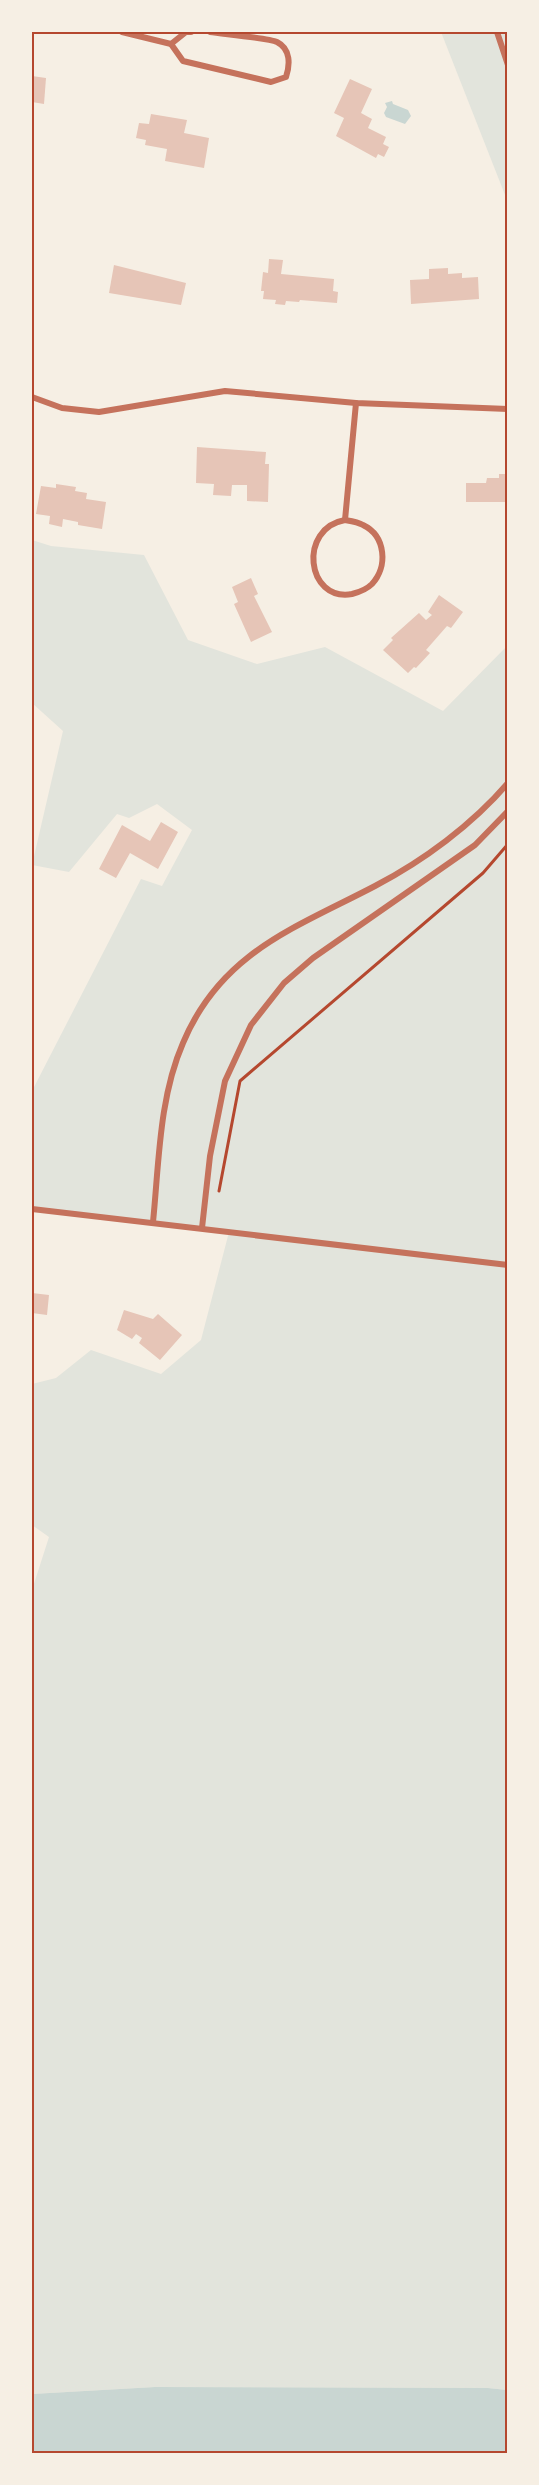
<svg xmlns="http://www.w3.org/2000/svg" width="539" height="2485" font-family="Montserrat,sans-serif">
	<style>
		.green { fill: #e2e4dc }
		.water { fill: #c9d6d2 }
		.building { fill: #e6c5b7 }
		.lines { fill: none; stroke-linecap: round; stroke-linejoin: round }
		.path { stroke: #b5482f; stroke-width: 3 }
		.minor { stroke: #c5725c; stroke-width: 6 }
		.neatline { fill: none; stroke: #b5482f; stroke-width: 2 }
	</style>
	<rect width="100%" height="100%" fill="#f6efe4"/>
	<g class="green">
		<polygon points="441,32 507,32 507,200"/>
		<polygon points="32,540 51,546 144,555 188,640 257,664 325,647 443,711 507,646 507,2390 488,2388 155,2387 32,2394 32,1590 49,1537 32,1525 32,1384 56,1378 91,1350 161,1374 201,1340 229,1232 32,1209 32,1091 141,879 162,886 192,830 157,804 129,818 117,814 69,872 32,865 63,731 32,703"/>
	</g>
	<g class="water">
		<polygon points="392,101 393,104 408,110 411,116 405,124 386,117 384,113 387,107 385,103"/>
		<polygon points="155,2387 488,2388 507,2390 507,2453 32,2453 32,2394"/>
	</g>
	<g class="building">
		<polygon points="32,76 46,78 44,104 32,102"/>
		<polygon points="350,79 372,89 361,113 372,119 368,128 386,137 383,144 389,147 384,157 378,154 376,158 336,136 344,118 334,113"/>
		<polygon points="151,114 187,120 184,133 209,138 204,168 165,161 167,149 145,145 146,140 136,138 139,123 149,124"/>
		<polygon points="269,259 283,260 281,274 334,279 333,291 338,292 337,303 300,300 299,302 286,301 285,305 275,304 276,300 263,299 264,291 261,291 263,272 268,273"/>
		<polygon points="114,265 186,283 181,305 109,293"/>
		<polygon points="448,268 448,274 462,273 462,278 478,277 479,299 411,304 410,280 429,279 429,269"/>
		<polygon points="197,447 266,452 265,464 269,464 268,502 247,501 247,485 232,485 231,496 213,495 214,484 196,483"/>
		<polygon points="499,474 508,474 508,502 466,502 466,483 486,483 487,478 499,478"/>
		<polygon points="56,484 76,487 75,491 87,493 86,499 106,502 102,529 78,525 78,522 63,519 62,527 49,524 50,516 36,514 41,486 56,488"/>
		<polygon points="251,578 258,594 254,596 272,632 251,642 234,604 238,602 232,587"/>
		<polygon points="439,595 463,612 451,628 447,626 426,650 430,653 416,668 414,667 408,673 383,650 393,640 391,638 419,613 426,620 432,615 428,612"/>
		<polygon points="161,822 178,832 158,869 130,853 116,878 99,869 122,825 150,841"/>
		<polygon points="32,1293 49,1295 47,1315 32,1313"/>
		<polygon points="124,1310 153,1319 158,1314 182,1335 160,1360 139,1343 142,1338 136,1334 132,1339 117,1330"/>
	</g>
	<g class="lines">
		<polyline class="path" points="219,1191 240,1081 483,873 508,844"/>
		<g class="minor">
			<path d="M122,32L171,44L183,61L271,82L286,77C290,65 291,49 277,42C268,38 223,34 210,32"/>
			<polyline points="497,32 508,65"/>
			<polyline points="171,44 186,32 191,32"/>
			<polyline points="32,397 62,408 99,412 225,391 356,403 508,409"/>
			<path d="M345,520C351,521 358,522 363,525C386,536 388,567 372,584C366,590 360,592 352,594C306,602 298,528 345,520Z"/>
			<polyline points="345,520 356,403"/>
			<polyline points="32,1209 508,1265"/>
			<path d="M153,1222C159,1163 159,1098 183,1043C221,952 295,928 375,886C423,861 472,825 508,783"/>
			<polyline points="202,1228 210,1156 225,1081 251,1025 284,983 313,958 475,845 508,811"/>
		</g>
	</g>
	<rect width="539" height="2485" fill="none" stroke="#f6efe4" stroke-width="66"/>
	<rect x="33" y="33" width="473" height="2419" class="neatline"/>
</svg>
